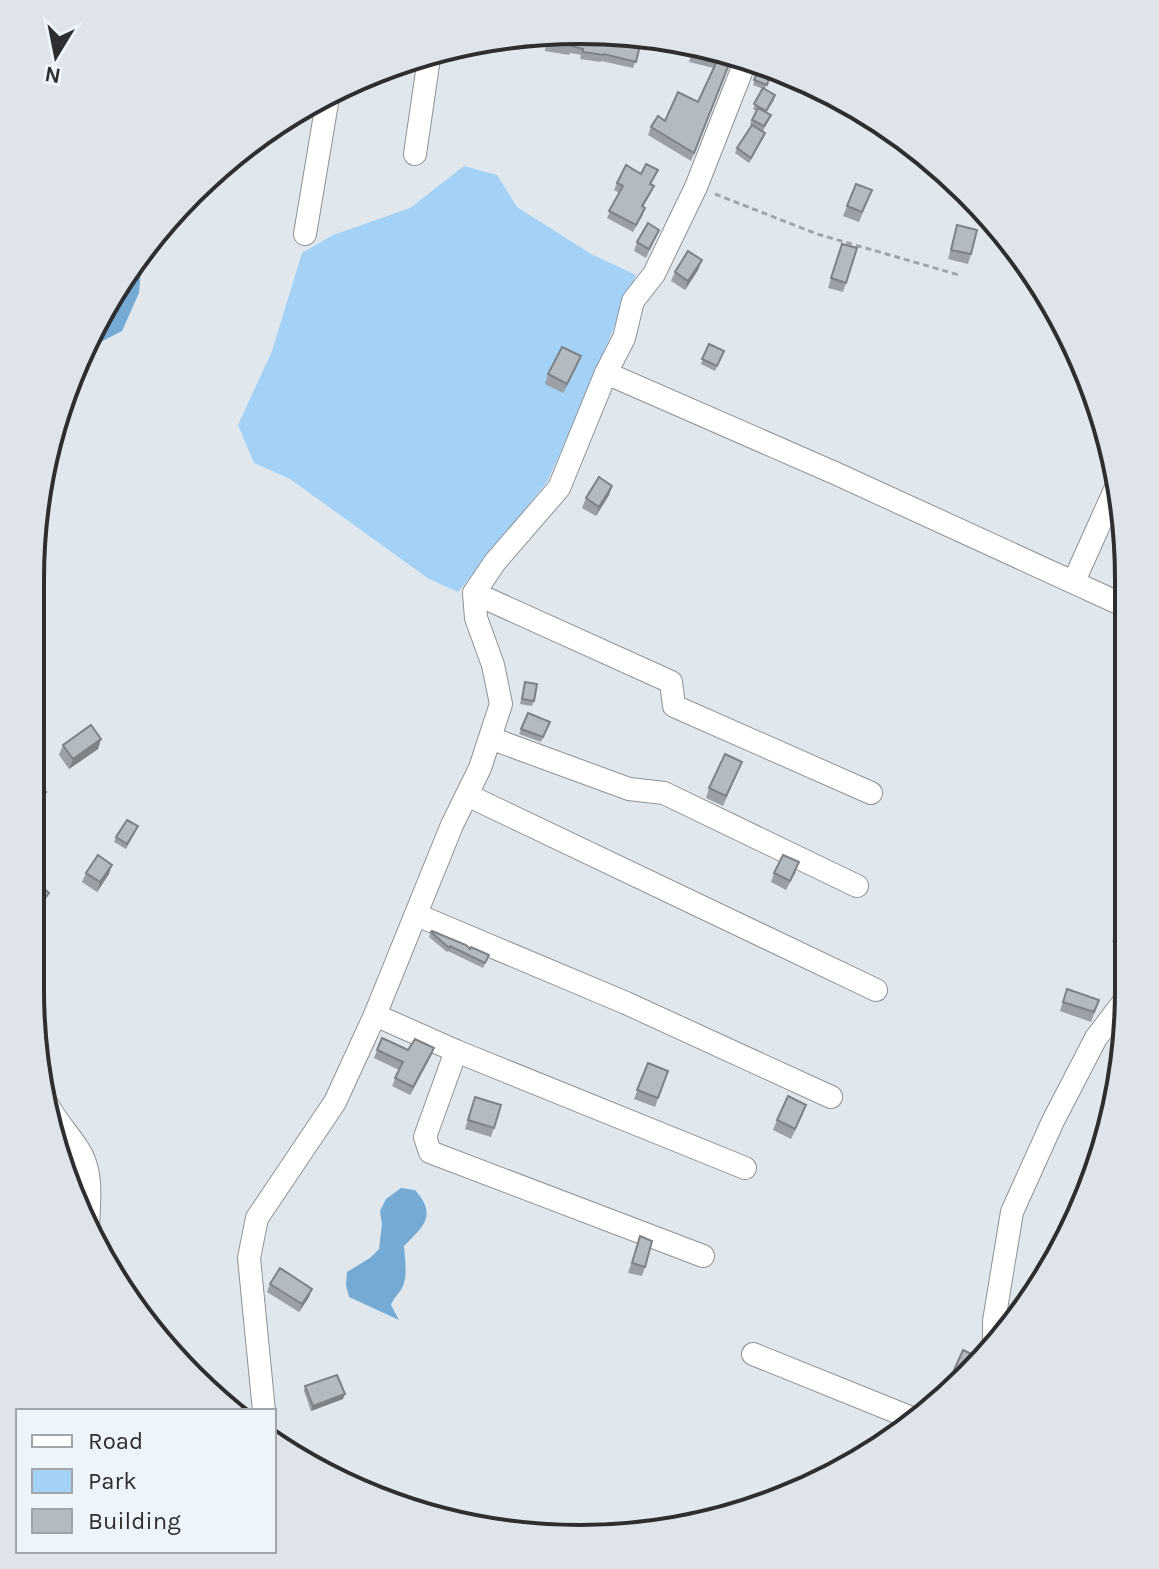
<svg xmlns="http://www.w3.org/2000/svg" width="1159" height="1569" font-family="Karla,sans-serif">
	<style>
		.green { fill: #a4d2f7 }
		.forest { fill: #74aad4 }
		.lines { fill: none; stroke-linecap: round; stroke-linejoin: round }
		.minor-casing { stroke: #8c9398; stroke-width: 24 }
		.path { stroke: #a0a5aa; stroke-width: 3; stroke-dasharray: 6 4; stroke-linecap: butt }
		.minor { stroke: #fff; stroke-width: 22 }
		.wall { fill: #9aa0a5 }
		.shaded-wall { fill: #7d8286 }
		.building { fill: #b3bac0; stroke: #7d8286; stroke-width: 2 }
		.rim { fill: none; stroke: #2c2e31; stroke-width: 4 }
	</style>
	<rect width="100%" height="100%" fill="#e0e7ed"/>
	<polygon class="green" points="464,166 497,175 517,207 591,254 636,275 579,411 547,482 458,592 429,579 290,479 254,463 238,425 272,351 302,253 333,235 410,208"/>
	<g class="forest">
		<polygon points="137,259 141,269 139,293 122,331 89,348 122,275"/>
		<path d="M401,1188L415,1190C438,1216 423,1227 404,1246C405,1259 408,1277 402,1288C398,1295 394,1297 391,1305L399,1320L349,1297L346,1285L347,1272L370,1258L379,1249L382,1224L380,1211L386,1199Z"/>
	</g>
	<g class="lines">
		<defs>
			<g id="minor">
				<polyline points="782,71 815,86"/>
				<polyline points="415,154 430,51"/>
				<polyline points="305,234 329,91"/>
				<polyline points="606,373 837,474 1125,606"/>
				<polyline points="1074,581 1118,483"/>
				<polyline points="474,593 671,682 674,706 871,793"/>
				<polyline points="490,738 629,789 664,793 857,886"/>
				<polyline points="467,795 876,990"/>
				<polyline points="417,915 626,1003 831,1097"/>
				<polyline points="375,1015 456,1051 745,1168"/>
				<polyline points="456,1051 425,1137 430,1152 703,1256"/>
				<path d="M45,1100C53,1117 66,1131 77,1147C94,1171 89,1200 88,1228"/>
				<polyline points="994,1351 994,1321 1012,1212 1053,1121 1096,1038 1128,996"/>
				<polyline points="753,1354 919,1421"/>
				<polyline points="264,1411 249,1258 257,1218 335,1102 375,1015 452,825 480,768 501,704 493,665 476,618 474,593 495,562 559,488 606,373 624,338 633,301 654,274 696,187 747,57"/>
			</g>
		</defs>
		<use href="#minor" class="minor-casing"/>
		<polyline class="path" points="715,194 817,234 959,275"/>
		<use href="#minor" class="minor"/>
	</g>
	<g class="wall">
		<polygon points="548,31 575,32 574,36 618,43 644,35 633,68 601,61 601,62 580,59 581,55 570,53 569,55 545,51"/>
		<polygon points="694,45 733,54 691,161 648,135 651,127 698,102 714,68 689,62"/>
		<polygon points="762,62 771,72 765,89 774,100 766,113 769,120 763,131 765,133 764,137 749,163 735,153 737,148 752,125 750,124 756,111 753,109 763,89 753,85"/>
		<polygon points="658,170 651,184 654,186 651,193 643,207 643,215 633,232 607,218 619,193 614,190 617,183 641,174"/>
		<polygon points="856,184 872,190 859,222 843,216"/>
		<polygon points="957,225 971,254 968,264 948,259"/>
		<polygon points="655,239 646,258 634,251 637,242"/>
		<polygon points="842,244 857,248 843,292 828,288"/>
		<polygon points="702,260 698,270 685,290 671,281 675,272"/>
		<polygon points="709,344 724,351 715,371 701,364"/>
		<polygon points="577,366 563,393 545,384 548,374"/>
		<polygon points="612,486 609,495 596,516 582,508 586,498"/>
		<polygon points="525,682 534,701 532,706 520,704"/>
		<polygon points="528,713 550,722 541,742 519,734"/>
		<polygon points="1126,735 1126,746 1122,745"/>
		<polygon points="101,739 98,749 69,769 59,755 63,745"/>
		<polygon points="738,772 723,806 706,798 709,788"/>
		<polygon points="31,792 46,792 43,801 31,820"/>
		<polygon points="136,831 126,849 114,842 116,837"/>
		<polygon points="30,859 45,872 43,877 37,884 49,893 47,897 36,912 30,907"/>
		<polygon points="796,872 786,890 771,882 774,873"/>
		<polygon points="86,873 109,874 97,892 82,882"/>
		<polygon points="1120,923 1127,938 1123,947 1112,942"/>
		<polygon points="431,932 470,949 489,955 483,968 448,951 447,952 429,937"/>
		<polygon points="1067,989 1099,1000 1091,1022 1060,1011"/>
		<polygon points="382,1038 408,1050 434,1048 431,1056 410,1095 392,1086 399,1070 374,1058"/>
		<polygon points="648,1063 668,1071 655,1107 634,1099"/>
		<polygon points="475,1097 501,1105 491,1137 465,1129"/>
		<polygon points="1103,1113 1110,1116 1105,1139 1094,1135"/>
		<polygon points="803,1114 791,1139 773,1130 777,1120"/>
		<polygon points="1074,1224 1062,1250 1056,1247 1059,1239"/>
		<polygon points="640,1236 645,1267 642,1276 628,1273"/>
		<polygon points="270,1284 312,1289 309,1297 299,1312 267,1292"/>
		<polygon points="980,1363 959,1383 951,1379 954,1370"/>
		<polygon points="305,1386 343,1399 311,1411 304,1391"/>
	</g>
	<g class="shaded-wall">
		<polygon points="702,260 698,270 685,290 688,281"/>
		<polygon points="581,356 577,366 563,393 567,384"/>
		<polygon points="612,486 609,495 596,516 599,507"/>
		<polygon points="101,739 98,749 69,769 73,759"/>
		<polygon points="46,792 43,801 31,820 35,811"/>
		<polygon points="112,865 109,874 97,892 100,882"/>
		<polygon points="434,1048 431,1056 410,1095 413,1087"/>
		<polygon points="312,1289 309,1297 299,1312 302,1304"/>
		<polygon points="345,1394 343,1399 311,1411 313,1406"/>
	</g>
	<g class="building">
		<polygon points="550,31 575,32 573,45 549,42"/>
		<polygon points="621,34 644,35 641,46 640,45 636,62 604,54 603,55 583,52 583,49 572,46 574,36 618,44"/>
		<polygon points="694,45 733,54 694,153 651,127 658,116 665,121 678,92 698,102 717,61 692,55"/>
		<polygon points="762,62 771,66 771,72 767,85 754,80"/>
		<polygon points="763,88 775,95 766,111 754,104"/>
		<polygon points="758,108 771,115 764,126 752,120"/>
		<polygon points="752,125 765,133 751,158 737,148"/>
		<polygon points="646,164 658,170 650,184 654,186 642,206 645,208 636,225 609,211 623,186 617,183 626,165 641,174"/>
		<polygon points="856,184 872,190 862,212 847,206"/>
		<polygon points="648,223 659,230 649,249 637,242"/>
		<polygon points="957,225 977,230 971,254 951,250"/>
		<polygon points="842,244 857,248 846,283 831,278"/>
		<polygon points="688,251 702,260 688,281 675,272"/>
		<polygon points="709,344 724,351 717,366 702,359"/>
		<polygon points="562,347 581,356 567,384 548,374"/>
		<polygon points="599,477 612,486 599,507 586,498"/>
		<polygon points="525,682 537,684 534,701 522,699"/>
		<polygon points="528,713 550,722 543,737 521,729"/>
		<polygon points="91,725 101,739 73,759 63,745"/>
		<polygon points="725,754 742,762 726,796 709,788"/>
		<polygon points="35,785 46,792 35,811 30,808 31,792"/>
		<polygon points="127,820 138,826 127,844 116,837"/>
		<polygon points="98,855 112,865 100,882 86,873"/>
		<polygon points="783,855 799,862 790,881 774,873"/>
		<polygon points="30,859 45,872 36,882 49,893 38,907 30,901"/>
		<polygon points="1120,923 1127,926 1127,937 1125,942 1114,937"/>
		<polygon points="432,931 466,945 470,949 471,947 489,955 485,963 450,946 449,948 431,932"/>
		<polygon points="1067,989 1099,1000 1094,1012 1063,1002"/>
		<polygon points="382,1038 408,1050 415,1039 434,1048 413,1087 395,1078 403,1062 377,1050"/>
		<polygon points="648,1063 668,1071 658,1098 637,1090"/>
		<polygon points="788,1096 806,1105 795,1129 777,1120"/>
		<polygon points="475,1097 501,1105 494,1128 468,1120"/>
		<polygon points="1103,1113 1110,1116 1107,1129 1098,1125"/>
		<polygon points="1069,1222 1074,1224 1065,1243 1059,1239"/>
		<polygon points="640,1236 652,1241 645,1267 632,1263"/>
		<polygon points="280,1268 312,1289 302,1304 270,1284"/>
		<polygon points="963,1350 982,1359 980,1364 967,1376 954,1370"/>
		<polygon points="337,1375 345,1394 313,1406 305,1386"/>
	</g>
	<path d="M0 0H1159V1569H0ZM579 44H580A535 535 0 0 1 1115 579V990A535 535 0 0 1 580 1525H579A535 535 0 0 1 44 990V579A535 535 0 0 1 579 44Z" fill="#dee4ea" fill-rule="evenodd"/>
	<path class="rim" d="M579 44H580A535 535 0 0 1 1115 579V990A535 535 0 0 1 580 1525H579A535 535 0 0 1 44 990V579A535 535 0 0 1 579 44Z"/>
	<rect x="16" y="1409" width="260" height="144" fill="#edf4fa" stroke="#a0a5aa" stroke-width="2"/>
	<rect x="32" y="1435" width="40" height="12" fill="#ffffff" stroke="#a0a5aa" stroke-width="2"/>
	<text x="88" y="1449" font-size="24" fill="#2c2e31">Road</text>
	<rect x="32" y="1469" width="40" height="24" fill="#a4d2f7" stroke="#a0a5aa" stroke-width="2"/>
	<text x="88" y="1489" font-size="24" fill="#2c2e31">Park</text>
	<rect x="32" y="1509" width="40" height="24" fill="#b3bac0" stroke="#a0a5aa" stroke-width="2"/>
	<text x="88" y="1529" font-size="24" fill="#2c2e31">Building</text>
	<g transform="translate(56 56) rotate(190)" stroke="#edf4fa" stroke-width="6" paint-order="stroke">
	<path d="M0-6L14 30L0 20L-14 30Z" fill="#2c2e31"/>
	<text y="-12" font-size="22" font-weight="bold" text-anchor="middle" fill="#2c2e31">N</text>
	</g>
</svg>
